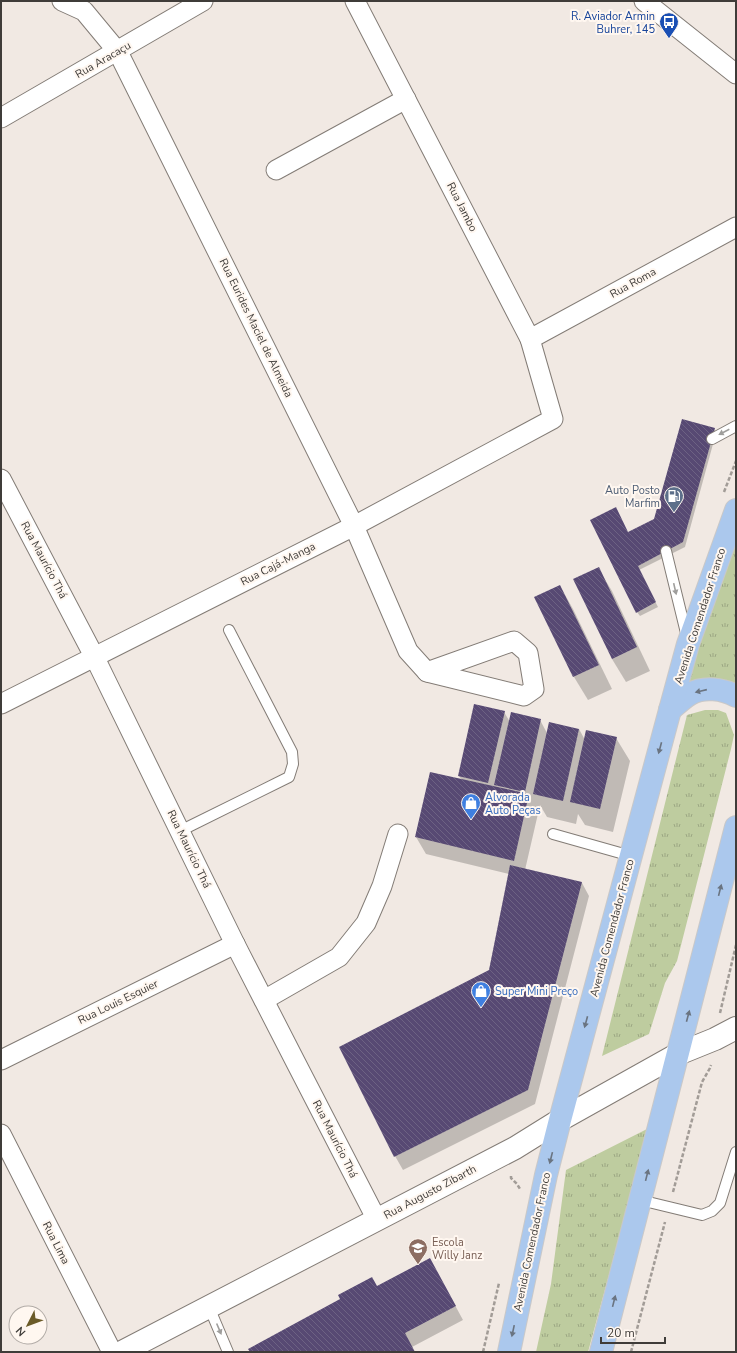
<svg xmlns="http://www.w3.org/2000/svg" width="737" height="1353" font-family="'Nunito Sans',sans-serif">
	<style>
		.grass { fill: url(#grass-tufts) }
		.shadow { fill: #0003 }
		.building { fill: url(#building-back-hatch) }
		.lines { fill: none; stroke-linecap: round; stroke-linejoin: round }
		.lane-casing { stroke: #837c76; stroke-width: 12 }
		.street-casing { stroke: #837c76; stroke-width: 21 }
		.secondary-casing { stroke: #837c76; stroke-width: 24 }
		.highway-casing { stroke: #c9c8c8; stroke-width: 24 }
		.path { stroke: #a29c97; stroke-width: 2.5; stroke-dasharray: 4 2; stroke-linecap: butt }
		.lane { stroke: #fff; stroke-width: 10 }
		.street { stroke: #fff; stroke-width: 19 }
		.secondary { stroke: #fff; stroke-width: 22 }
		.highway { stroke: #abc8ed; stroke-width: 22 }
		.oneway { fill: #9f9e9c }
		.oneway2 { fill: #6a7481 }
		.labels { text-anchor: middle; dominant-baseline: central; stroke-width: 4; stroke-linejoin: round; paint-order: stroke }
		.transit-label { font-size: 11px; fill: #164399; stroke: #fff7f0; text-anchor: end }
		.street-label { font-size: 11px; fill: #3f3c39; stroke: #fff7f0 }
		.service-label { font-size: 11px; fill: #4e5e75; stroke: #fff7f0; text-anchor: end }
		.shop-label { font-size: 11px; fill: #366cbe; stroke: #fff7f0; text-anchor: start }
		.education-label { font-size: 11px; fill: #785e54; stroke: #fff7f0; text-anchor: start }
	</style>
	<defs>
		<pattern id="grass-tufts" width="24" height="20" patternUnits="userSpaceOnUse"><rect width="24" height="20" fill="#becc9f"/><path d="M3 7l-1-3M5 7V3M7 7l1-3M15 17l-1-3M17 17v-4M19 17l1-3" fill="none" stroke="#9ca783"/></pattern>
		<pattern id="building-back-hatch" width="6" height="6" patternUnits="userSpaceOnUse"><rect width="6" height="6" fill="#574973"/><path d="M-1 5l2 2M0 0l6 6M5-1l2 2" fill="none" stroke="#6d6283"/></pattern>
	</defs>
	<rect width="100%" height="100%" fill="#f1e9e3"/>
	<g class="grass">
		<polygon points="736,543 736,689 673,705"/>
		<polygon points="705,710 718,710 726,713 734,735 731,749 677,961 665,983 649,1034 602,1056 687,715"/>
		<polygon points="649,1128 588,1352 536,1352 551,1284 566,1170"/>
	</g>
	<g class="shadow">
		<polygon points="714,429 716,433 685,547 639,570 658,607 640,616 637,612 628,533 655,520"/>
		<polygon points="598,568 612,591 650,671 626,682 612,659"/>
		<polygon points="560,586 573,609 612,689 588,700 574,677 536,598"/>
		<polygon points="504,712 510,722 540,720 547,733 579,729 585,740 616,738 630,761 613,832 585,825 578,814 576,824 547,817 540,805 525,870 582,883 589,896 535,1104 403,1170 395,1156 489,971 509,874 426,854 416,837 462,780 459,776"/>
		<polygon points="437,1272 463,1320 412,1347 415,1352 251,1352 377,1287"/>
	</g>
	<g class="building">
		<polygon points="682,419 715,428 683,542 638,566 656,602 636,613 590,520 616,507 628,532 654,519"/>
		<polygon points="599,567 637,647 612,659 573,579"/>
		<polygon points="560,585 599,665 573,677 534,597"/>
		<polygon points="474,704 505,711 488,783 458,776"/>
		<polygon points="511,712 541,719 525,792 494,785"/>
		<polygon points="549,722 579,729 563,801 533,794"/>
		<polygon points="586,730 617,737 600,809 570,802"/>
		<polygon points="430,772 529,794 514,861 415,837"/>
		<polygon points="510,865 582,882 528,1090 394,1157 339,1047 489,970"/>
		<polygon points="430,1258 456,1306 405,1333 415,1352 250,1352 248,1349 340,1299 338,1295 372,1277 377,1286"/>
	</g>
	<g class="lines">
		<defs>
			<g id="lane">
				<polyline points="712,439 736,426"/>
				<polyline points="666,551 687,637"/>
				<polyline points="180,831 289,777 293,764 292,752 229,630"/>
				<polyline points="553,834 631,856"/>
				<polyline points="640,1200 702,1215 712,1211 720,1203 736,1152"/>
				<polyline points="209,1307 228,1352"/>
			</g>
			<g id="street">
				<polyline points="62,1 84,11 118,52 354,526 408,651 427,672"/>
				<polyline points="644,1 736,74"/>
				<polyline points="1,118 203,1"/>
				<polyline points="276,170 406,99"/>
				<polyline points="530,339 736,227"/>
				<polyline points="1,479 94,656 235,944 295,1061 377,1220"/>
				<polygon points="514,641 528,653 534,689 524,696 427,672"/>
				<polyline points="1,704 354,526 553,419 530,339 355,1"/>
				<polyline points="264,1000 339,957 366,923 382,886 398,834"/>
				<polyline points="1,1060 235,944"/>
				<polyline points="1,1134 112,1352"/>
			</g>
			<polyline id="secondary" points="122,1352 515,1148 560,1120 678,1054 715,1039 736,1028"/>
			<g id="highway">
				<path d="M670,710C676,705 683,698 690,694C704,686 723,689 736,696"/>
				<polyline points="509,1352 546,1175 560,1120 670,710 688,644 736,510"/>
				<polyline points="601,1352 736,827"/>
			</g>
		</defs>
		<use href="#lane" class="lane-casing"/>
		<use href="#street" class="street-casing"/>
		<use href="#secondary" class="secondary-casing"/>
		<use href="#highway" class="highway-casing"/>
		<g class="path">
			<polyline points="724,492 736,461"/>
			<polyline points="720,1013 736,945"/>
			<polyline points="511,1176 511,1178 517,1184 520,1189"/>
			<polyline points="673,1192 702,1082 710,1068 711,1065"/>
			<polyline points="483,1352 499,1283"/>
			<polyline points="631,1352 665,1222"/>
		</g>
		<use href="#lane" class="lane"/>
		<use href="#street" class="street"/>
		<use href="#secondary" class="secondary"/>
		<use href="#highway" class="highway"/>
	</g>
	<defs><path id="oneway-solid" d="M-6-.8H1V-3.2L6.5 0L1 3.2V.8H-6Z"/></defs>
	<g class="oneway">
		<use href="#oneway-solid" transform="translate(724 432) rotate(153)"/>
		<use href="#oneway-solid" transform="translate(675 589) rotate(77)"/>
		<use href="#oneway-solid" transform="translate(219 1329) rotate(67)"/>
	</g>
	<g class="oneway2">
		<use href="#oneway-solid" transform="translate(701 691) rotate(167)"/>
		<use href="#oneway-solid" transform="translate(660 748) rotate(105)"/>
		<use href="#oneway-solid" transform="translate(720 890) rotate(-76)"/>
		<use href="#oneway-solid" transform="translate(688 1016) rotate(-75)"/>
		<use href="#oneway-solid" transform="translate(586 1022) rotate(105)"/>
		<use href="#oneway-solid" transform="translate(551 1158) rotate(104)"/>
		<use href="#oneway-solid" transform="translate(647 1175) rotate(-76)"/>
		<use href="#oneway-solid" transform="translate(614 1301) rotate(-76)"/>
		<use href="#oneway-solid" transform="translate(513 1331) rotate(102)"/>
	</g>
	<defs>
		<symbol id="bus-pin" viewBox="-11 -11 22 30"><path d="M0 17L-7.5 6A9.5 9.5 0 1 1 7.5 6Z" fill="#1a4fb4" stroke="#fff7f0"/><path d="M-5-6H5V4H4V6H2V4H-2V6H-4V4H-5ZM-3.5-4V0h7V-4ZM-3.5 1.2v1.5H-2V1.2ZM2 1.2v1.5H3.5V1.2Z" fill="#fff"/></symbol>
		<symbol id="fuel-pin" viewBox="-11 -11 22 30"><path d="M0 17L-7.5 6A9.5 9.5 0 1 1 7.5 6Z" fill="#5c6f8a" stroke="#fff7f0"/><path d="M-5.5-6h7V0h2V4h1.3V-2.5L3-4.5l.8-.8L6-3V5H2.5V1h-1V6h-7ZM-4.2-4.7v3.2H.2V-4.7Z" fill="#fff"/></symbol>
		<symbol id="shop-pin" viewBox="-11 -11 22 30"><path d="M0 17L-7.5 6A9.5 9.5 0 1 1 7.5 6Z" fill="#3f7fe0" stroke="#fff7f0"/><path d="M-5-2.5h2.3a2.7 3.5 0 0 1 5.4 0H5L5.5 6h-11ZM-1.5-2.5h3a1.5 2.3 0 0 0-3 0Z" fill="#fff"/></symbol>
		<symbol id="school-pin" viewBox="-11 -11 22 30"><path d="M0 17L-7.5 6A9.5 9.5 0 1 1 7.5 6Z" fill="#8d6e63" stroke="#fff7f0"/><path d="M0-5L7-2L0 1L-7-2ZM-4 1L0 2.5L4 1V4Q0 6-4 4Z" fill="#fff"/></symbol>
	</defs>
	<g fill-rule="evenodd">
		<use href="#bus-pin" x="658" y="11" width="22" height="30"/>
		<use href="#fuel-pin" x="663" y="485" width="22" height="30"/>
		<use href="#shop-pin" x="460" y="792" width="22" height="30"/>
		<use href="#shop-pin" x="470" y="980" width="22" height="30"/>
		<use href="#school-pin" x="407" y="1237" width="22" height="30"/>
	</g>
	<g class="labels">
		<g class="transit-label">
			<text x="655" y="16">R. Aviador Armin<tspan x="655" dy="13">Buhrer, 145</tspan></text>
		</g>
		<g class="street-label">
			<text transform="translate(103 60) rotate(-30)">Rua Aracaçu</text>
			<text transform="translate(462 207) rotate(63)">Rua Jambo</text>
			<text transform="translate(633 283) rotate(-29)">Rua Roma</text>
			<text transform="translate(256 328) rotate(64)">Rua Eurides Maciel de Almeida</text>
			<text transform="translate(44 560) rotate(62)">Rua Maurício Thá</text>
			<text transform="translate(278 564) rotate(-27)">Rua Cajá-Manga</text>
			<text transform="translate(700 616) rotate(-72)">Avenida Comendador Franco</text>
			<text transform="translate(189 849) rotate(64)">Rua Maurício Thá</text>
			<text transform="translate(612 928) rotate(-75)">Avenida Comendador Franco</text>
			<text transform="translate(118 1002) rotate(-26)">Rua Louis Esquier</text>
			<text transform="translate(335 1139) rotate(63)">Rua Maurício Thá</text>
			<text transform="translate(430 1192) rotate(-28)">Rua Augusto Zibarth</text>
			<text transform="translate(532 1242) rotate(-78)">Avenida Comendador Franco</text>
			<text transform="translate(56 1243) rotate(63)">Rua Lima</text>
		</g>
		<g class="service-label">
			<text x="660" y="490">Auto Posto<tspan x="660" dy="13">Marfim</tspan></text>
		</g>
		<g class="shop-label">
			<text x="485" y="797">Alvorada<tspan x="485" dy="13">Auto Peças</tspan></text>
			<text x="495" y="991">Super Mini Preço</text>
		</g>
		<g class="education-label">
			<text x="432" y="1242">Escola<tspan x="432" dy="13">Willy Janz</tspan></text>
		</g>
	</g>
	<rect width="737" height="1353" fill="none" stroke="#3f3c39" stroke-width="4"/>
	<g transform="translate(28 1325) rotate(228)"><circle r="19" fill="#fff7f0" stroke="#b2aca7"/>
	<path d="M0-3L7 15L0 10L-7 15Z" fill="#6b5b28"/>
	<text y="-6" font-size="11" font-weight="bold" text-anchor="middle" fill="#3f3c39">N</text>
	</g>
	<path d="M601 1337v6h64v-6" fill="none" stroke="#3f3c39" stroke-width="2"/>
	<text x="607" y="1337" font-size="12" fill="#3f3c39" stroke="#fff7f0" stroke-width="3" paint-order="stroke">20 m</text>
</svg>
